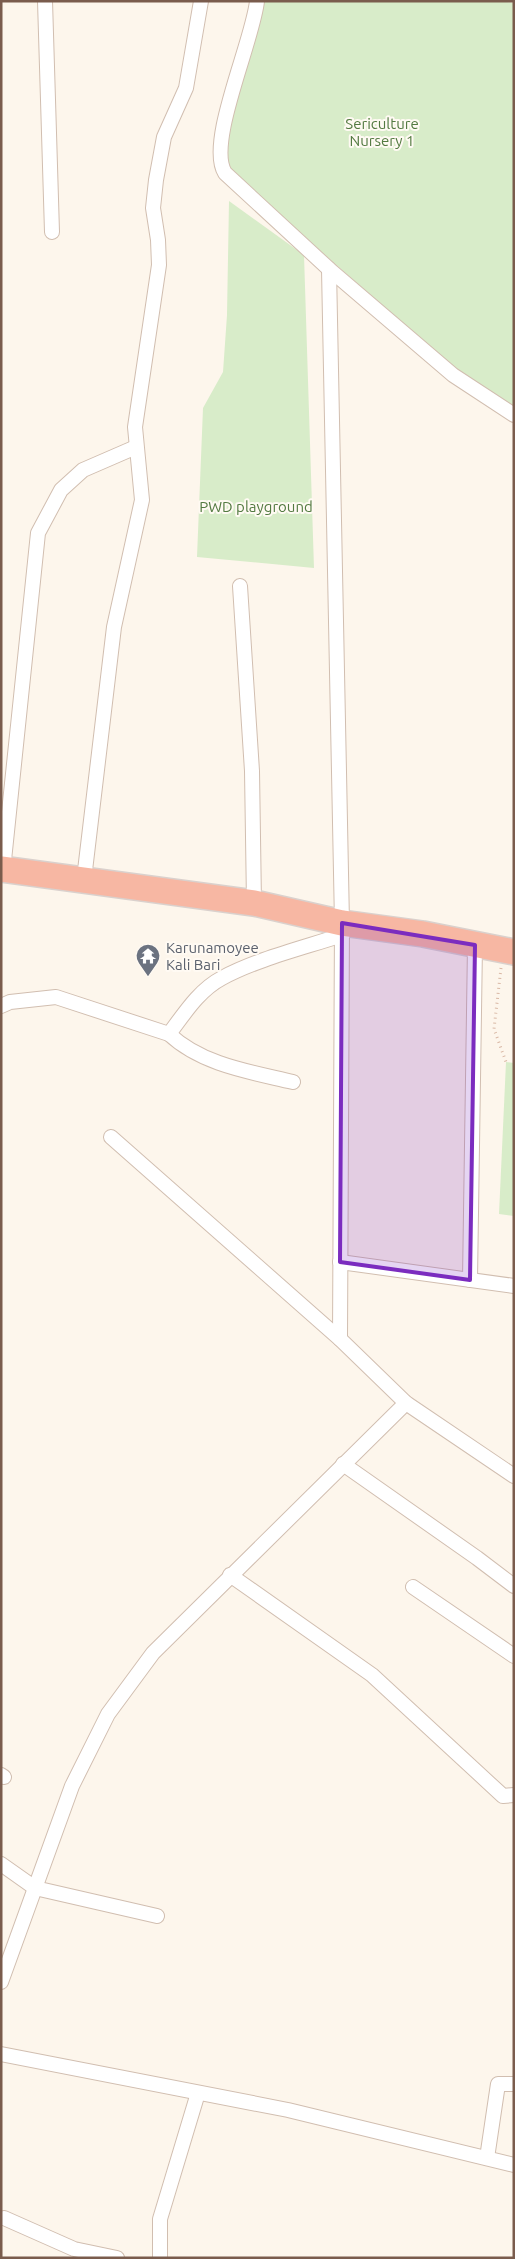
<svg xmlns="http://www.w3.org/2000/svg" width="515" height="2259" font-family="Ubuntu,sans-serif">
	<style>
		.green { fill: #d8ecc9 }
		.lines { fill: none; stroke-linecap: round; stroke-linejoin: round }
		.street-casing { stroke: #d1beb0; stroke-width: 16 }
		.highway-casing { stroke: #dad1cd; stroke-width: 28 }
		.path { stroke: #d9b8a5; stroke-width: 3; stroke-dasharray: 1 4; stroke-linecap: butt }
		.street { stroke: #fff; stroke-width: 14 }
		.highway { stroke: #f7b7a3; stroke-width: 25 }
		.marked { fill: #7b2cbf; fill-opacity: 0.2; stroke: #7b2cbf; stroke-width: 4; stroke-linejoin: round }
		.labels { text-anchor: middle; dominant-baseline: central; stroke-width: 4; stroke-linejoin: round; paint-order: stroke }
		.park-label { font-size: 15px; fill: #537a41; stroke: #fffaf3 }
		.worship-label { font-size: 15px; fill: #5b616d; stroke: #fffaf3; text-anchor: start }
	</style>
	<rect width="100%" height="100%" fill="#fdf6ec"/>
	<g class="green">
		<path d="M262,1H501L514,3V407L461,374L230,172C218,136 231,122 240,91C248,61 254,31 262,1Z"/>
		<polygon points="229,201 304,255 314,568 197,557 203,408 223,372 227,315"/>
		<polygon points="506,1062 514,1063 514,1216 499,1214"/>
	</g>
	<g class="lines">
		<defs>
			<g id="street">
				<polyline points="45,1 52,232"/>
				<path d="M257,1C253,41 206,143 225,173L329,269L453,375L514,415"/>
				<polyline points="329,269 342,923 340,1339"/>
				<polyline points="240,586 252,771 254,903"/>
				<polyline points="3,870 38,533 61,490 83,470 136,447"/>
				<polyline points="84,879 114,627 142,500 135,427 159,265 158,240 153,208 156,180 164,137 186,88 201,1"/>
				<path d="M1,1006L10,1002L56,997L169,1034C184,1014 199,990 222,978C257,959 303,948 342,935"/>
				<path d="M169,1034C202,1065 251,1072 293,1082"/>
				<polyline points="111,1137 340,1339 406,1403 514,1476"/>
				<polyline points="340,1262 514,1286"/>
				<polyline points="470,1280 475,945"/>
				<polyline points="343,1464 477,1558 514,1586"/>
				<polyline points="230,1575 372,1675 503,1796 514,1795"/>
				<polyline points="413,1587 514,1656"/>
				<polyline points="1,1775 4,1777"/>
				<polyline points="1,1864 35,1888 157,1916"/>
				<polyline points="1,1982 72,1786 108,1714 153,1653 406,1403"/>
				<polyline points="1,2054 288,2110 514,2165"/>
				<polyline points="487,2158 498,2084 514,2084"/>
				<polyline points="4,2218 74,2249 117,2258"/>
				<polyline points="160,2258 160,2219 198,2093"/>
			</g>
			<polyline id="highway" points="1,869 254,903 342,923 423,934 514,952"/>
		</defs>
		<use href="#street" class="street-casing"/>
		<use href="#highway" class="highway-casing"/>
		<polyline class="path" points="501,968 494,1029 506,1062"/>
		<use href="#street" class="street"/>
		<use href="#highway" class="highway"/>
	</g>
	<path class="marked" d="M342,923L475,945L470,1280L340,1262Z"/>
	<defs>
		<symbol id="temple-pin" viewBox="-11 -11 22 30"><path d="M0 17L-7.5 6A9.5 9.5 0 1 1 7.5 6Z" fill="#6b7280" stroke="#fffaf3"/><path d="M0-6L5-2H3V0L6.5 2.5H4V6H1.5V3h-3V6H-4V2.5H-6.5L-3 0V-2H-5Z" fill="#fff"/></symbol>
	</defs>
	<g fill-rule="evenodd">
		<use href="#temple-pin" x="134" y="942" width="28" height="38"/>
	</g>
	<g class="labels">
		<g class="park-label">
			<text x="382" y="123">Sericulture<tspan x="382" dy="17">Nursery 1</tspan></text>
			<text x="256" y="506">PWD playground</text>
		</g>
		<g class="worship-label">
			<text x="166" y="947">Karunamoyee<tspan x="166" dy="17">Kali Bari</tspan></text>
		</g>
	</g>
	<rect width="515" height="2259" fill="none" stroke="#7a5c4d" stroke-width="5"/>
</svg>
